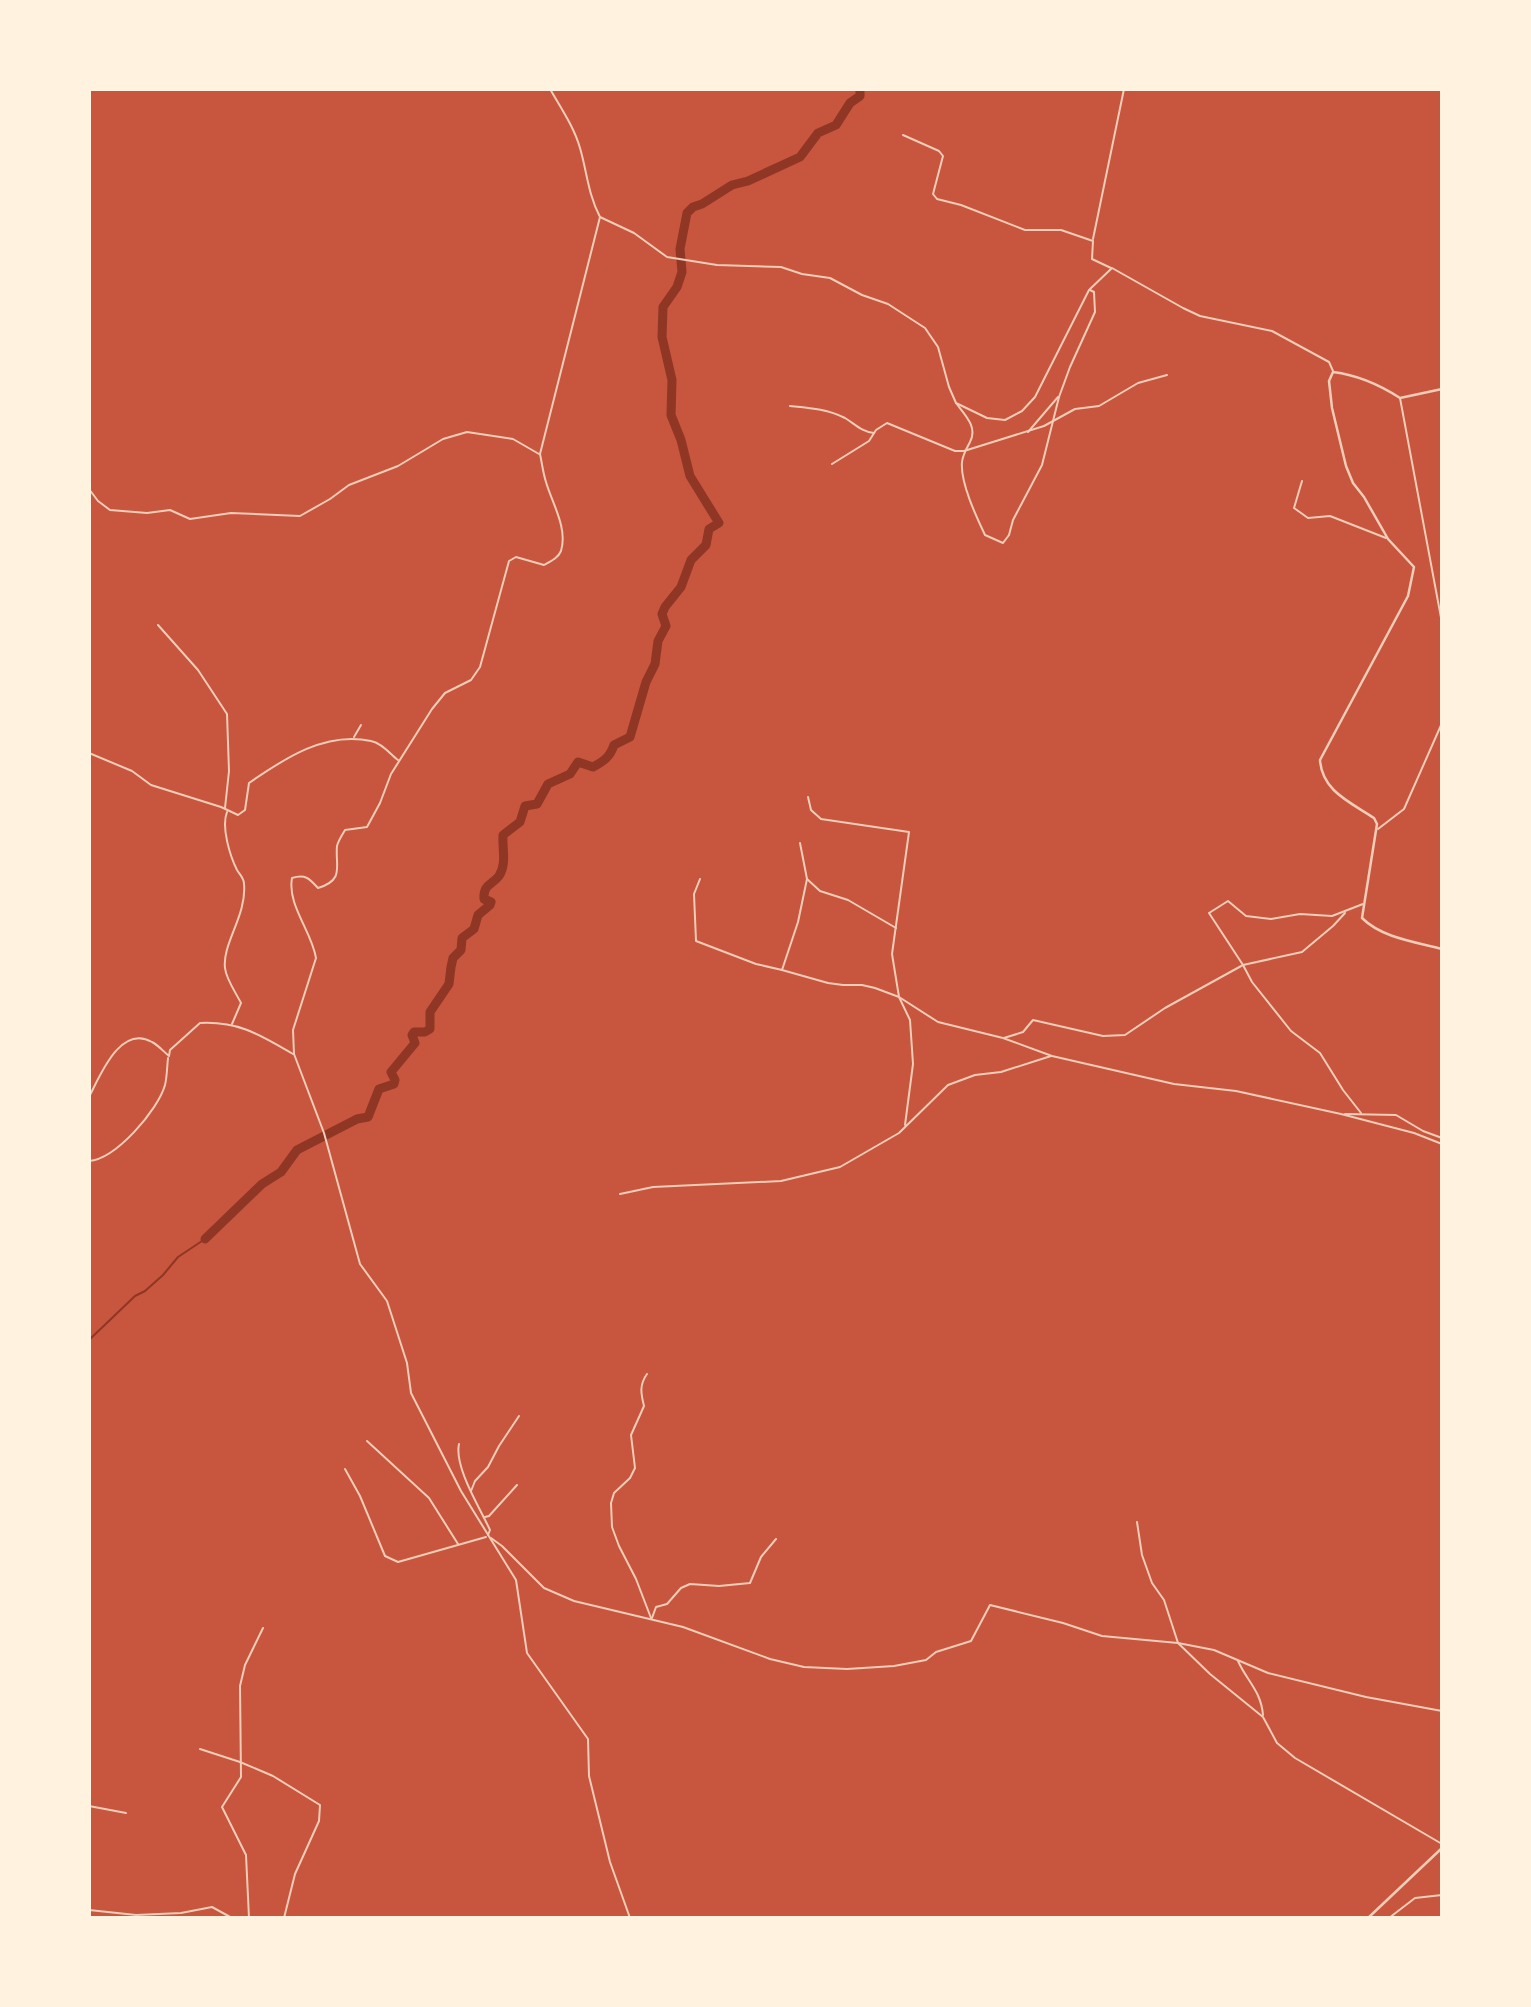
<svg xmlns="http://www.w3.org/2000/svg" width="1531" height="2007" font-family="Helvetica,sans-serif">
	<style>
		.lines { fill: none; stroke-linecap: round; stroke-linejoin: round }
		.stream { stroke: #8f3625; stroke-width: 2 }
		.river { stroke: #8f3625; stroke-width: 9 }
		.minor { stroke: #f1ccb7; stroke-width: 2 }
		.tertiary { stroke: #f1ccb7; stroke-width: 2.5 }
	</style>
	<rect width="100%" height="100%" fill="#c8553d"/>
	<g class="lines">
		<polyline class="stream" points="89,1340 135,1296 145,1291 163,1275 178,1257 205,1239"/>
		<path class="river" d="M205,1239L262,1184L281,1172L297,1150L357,1119L368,1117L379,1089L394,1084L395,1080L391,1072L415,1043L412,1035L414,1032H425L430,1029V1012L449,984L451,967L453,958L461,950L462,938L474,929L478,915L490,905L491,902L484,899C483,884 492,885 499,876C507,864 502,848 503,835L520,822L525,806L537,804L548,784L570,774L578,762L593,767C604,761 610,757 614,745L630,737L646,682L655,664L658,641L666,626L662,614L665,607L681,587L691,560L706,545L709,529L719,523L690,476L681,440L671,415L672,380L662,337L663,307L677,287L682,272L680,249L687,213L693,207L702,204L732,185L748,181L800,157L818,133L836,125L850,103L860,96V89"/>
		<g class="minor">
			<path d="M550,89C561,108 574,127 580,148C587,172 588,194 600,217L540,454C542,463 543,473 546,482C552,503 568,528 561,551C558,558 551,561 544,565L516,557L509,561L480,667L471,680L445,693L432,709L391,774L380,803L367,827L345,830C342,835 338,841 337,846C335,866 345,880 318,888C309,878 305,874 292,878C287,905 312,932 316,958L293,1030L294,1054L324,1133L360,1264L387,1301L407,1363L411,1393L461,1491L516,1580L527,1653L588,1739L589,1776L610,1862L630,1918"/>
			<polyline points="903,135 939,151 943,156 933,194 937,199 961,205 1025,230 1061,230 1093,241 1092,259 1111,268"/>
			<polyline points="600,217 634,233 667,257 717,265 781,267 802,274 830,278 862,295 888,304 925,328 938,347 949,387 956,403 987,418 1005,420 1022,411 1035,397 1089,290 1112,268 1183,308 1200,316 1272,331 1329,362 1333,371"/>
			<polyline points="1093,239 1124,89"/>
			<polyline points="1400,398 1442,623"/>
			<path d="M956,403C965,415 978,427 970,442C967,448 963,454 962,462C960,482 976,516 985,535L1003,543L1009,535L1013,520L1042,465L1059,397L1070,367L1095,312L1094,292L1090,290"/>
			<path d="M790,406C810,408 827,409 845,418C855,424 862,432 874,433"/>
			<polyline points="1028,432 1058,397"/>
			<polyline points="832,464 869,441 876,430 887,423 955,451 964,451 1044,426 1075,409 1099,406 1138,383 1167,375"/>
			<polyline points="1302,481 1294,508 1308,518 1330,516 1386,538"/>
			<polyline points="89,489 98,501 110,510 147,513 170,510 190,519 231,513 300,516 330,499 349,485 398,466 443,439 467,432 513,439 539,454"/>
			<polyline points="158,625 198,670 227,714 229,771 225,808"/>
			<polyline points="354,737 361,725"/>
			<path d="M89,753L132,771L151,785L221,807L238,815L245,810L249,783C285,758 326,731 371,741C382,743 390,754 398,760"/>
			<polyline points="808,797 811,810 821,819 909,832 892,954 899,997 910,1020 913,1064 905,1125"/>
			<path d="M227,812C221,827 230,856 237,870C240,875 244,878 244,884C247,915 222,944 225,968C226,979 236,993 241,1003L232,1024"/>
			<polyline points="1378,829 1404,809 1442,723"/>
			<polyline points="800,843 807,879 820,891 848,900 896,928"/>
			<polyline points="700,879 694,894 696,941 756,964 782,970 798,922 807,879"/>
			<polyline points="1345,913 1333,926 1302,952 1243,965 1252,982 1291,1031 1320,1053 1343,1090 1361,1113"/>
			<polyline points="782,970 828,983 843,985 862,985 875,988 899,997 938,1022 1003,1038 1052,1056 1174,1084 1236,1091 1341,1114 1414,1133 1442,1144"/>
			<polyline points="1004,1038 1023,1032 1033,1020 1103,1036 1125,1035 1165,1008 1243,965 1209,913 1228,901 1246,916 1271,919 1300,914 1332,916 1363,904"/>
			<path d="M89,1097C100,1076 120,1024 152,1042C158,1045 163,1051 169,1056L170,1050L200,1023C239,1021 260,1035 293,1054"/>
			<polyline points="1345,1114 1396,1115 1423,1131 1442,1138"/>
			<path d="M89,1161C116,1159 158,1110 165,1085C167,1077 167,1067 168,1058"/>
			<polyline points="620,1194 653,1187 781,1181 840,1167 899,1133 948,1085 975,1075 1001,1072 1051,1056"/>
			<path d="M647,1374C639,1385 641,1394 644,1406L631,1435L635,1468L630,1478L614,1493L611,1503L612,1527L619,1546L636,1579L651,1618"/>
			<polyline points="367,1441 429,1498 458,1544"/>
			<path d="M459,1444C454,1467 480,1508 490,1530L488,1535"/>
			<polyline points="345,1469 360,1496 385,1556 398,1562 486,1537"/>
			<polyline points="471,1491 475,1481 488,1467 499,1446 519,1416"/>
			<polyline points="485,1517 489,1516 517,1485"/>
			<polyline points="1137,1522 1142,1555 1152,1583 1164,1600 1178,1643 1214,1650 1268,1673 1366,1697 1442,1711"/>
			<polyline points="491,1538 502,1546 544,1588 574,1601 683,1627 770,1659 804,1667 847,1669 894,1666 926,1660 936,1652 971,1641 990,1605 1063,1623 1102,1636 1178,1643 1210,1674 1263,1717 1277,1743 1295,1758 1442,1844"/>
			<polyline points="652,1618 656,1607 667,1604 681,1588 690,1584 719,1586 750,1583 761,1557 776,1539"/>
			<path d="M1238,1661C1247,1681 1261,1691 1263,1715"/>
			<polyline points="200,1749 240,1762 273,1776 320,1805 319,1821 295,1874 284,1918"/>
			<polyline points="89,1806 126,1813"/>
			<polyline points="89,1910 136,1915 181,1913 212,1907 232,1918"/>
			<polyline points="249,1918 246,1855 222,1807 241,1777 240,1686 245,1665 263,1628"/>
			<polyline points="1389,1918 1415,1898 1442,1895"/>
		</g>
		<g class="tertiary">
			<path d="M1442,389L1400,398C1380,385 1357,375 1333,372L1329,381L1332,408L1346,466L1353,483L1364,497L1388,539L1414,567L1408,596L1320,760C1322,791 1350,802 1374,818L1377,824L1362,918C1382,938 1416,942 1442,949"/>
			<polyline points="1368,1918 1442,1848"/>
		</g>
	</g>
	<rect width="1531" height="2007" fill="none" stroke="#fff3e0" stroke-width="182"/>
</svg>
